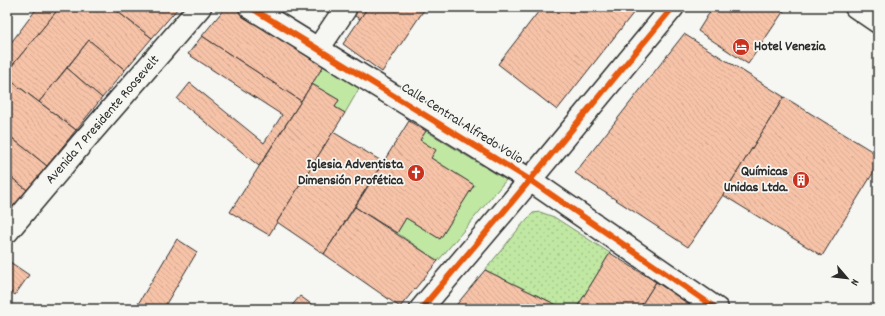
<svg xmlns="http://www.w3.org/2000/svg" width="885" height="316" font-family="Dekko,sans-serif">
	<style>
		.grass { fill: url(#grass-dots); stroke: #768a67 }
		.garden { fill: #c0e8a3; stroke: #768a67 }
		.building { fill: url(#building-back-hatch); stroke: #2b2b2b }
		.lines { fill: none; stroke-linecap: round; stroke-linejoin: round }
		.minor-casing { stroke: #2b2b2b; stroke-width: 25 }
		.minor { stroke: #f6f6f2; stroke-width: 22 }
		.cycleway-casing { stroke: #f6f6f2; stroke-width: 8 }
		.cycleway { stroke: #e8590c; stroke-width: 6 }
		.labels { text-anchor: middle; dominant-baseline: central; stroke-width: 3.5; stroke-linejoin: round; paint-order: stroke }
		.poi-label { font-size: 14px; font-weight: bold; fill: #2b2b2b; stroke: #f6f6f2; text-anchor: end }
		.street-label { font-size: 14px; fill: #2b2b2b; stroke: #f6f6f2 }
	</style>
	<defs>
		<pattern id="grass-dots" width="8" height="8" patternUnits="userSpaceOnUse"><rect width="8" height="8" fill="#c0e8a3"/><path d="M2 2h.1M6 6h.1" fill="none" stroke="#a5c78c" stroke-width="1.8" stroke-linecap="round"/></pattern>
		<pattern id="building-back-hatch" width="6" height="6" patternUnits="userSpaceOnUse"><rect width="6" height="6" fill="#f7c3a8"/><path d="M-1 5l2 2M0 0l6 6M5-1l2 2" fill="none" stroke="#d4a891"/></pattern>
	</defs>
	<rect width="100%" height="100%" fill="#f6f6f2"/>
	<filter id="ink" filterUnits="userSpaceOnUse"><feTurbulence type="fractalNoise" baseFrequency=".025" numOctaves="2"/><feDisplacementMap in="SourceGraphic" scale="8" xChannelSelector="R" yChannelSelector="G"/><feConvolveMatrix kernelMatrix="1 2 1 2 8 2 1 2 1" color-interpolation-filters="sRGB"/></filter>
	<g filter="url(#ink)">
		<polygon class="grass" points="540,212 554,217 610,253 576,309 565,309 485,270 525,221 533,213"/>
		<g class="garden">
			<polygon points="324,65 360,87 345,113 335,107 339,100 312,84"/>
			<polygon points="426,131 506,180 438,261 397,233 406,218 440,239 474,185 431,158 420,140"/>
		</g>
		<g class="building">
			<polygon points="38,7 60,7 7,72 7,48"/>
			<polygon points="60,7 116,7 114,9 152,38 125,70 89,40 39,102 7,78 7,72"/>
			<polygon points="116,7 179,7 152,38 114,9"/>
			<polygon points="235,7 324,65 301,101 202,36 225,8"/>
			<polygon points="340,7 368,7 360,19"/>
			<polygon points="368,7 426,7 382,72 343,44"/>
			<polygon points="542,7 638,7 557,110 498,64"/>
			<polygon points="713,7 783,7 785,9 748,64 698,31"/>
			<polygon points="684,34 784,97 723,195 688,247 575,173"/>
			<polygon points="202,36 301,101 259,166 177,99 190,83 264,143 282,115 188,54"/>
			<polygon points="89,40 125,70 102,98 67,68"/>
			<polygon points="67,68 102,98 76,130 39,102"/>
			<polygon points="7,78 76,130 47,166 7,134"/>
			<polygon points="312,84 339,100 335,107 345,113 269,235 230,212"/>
			<polygon points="784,97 878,155 878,165 822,256 723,195"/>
			<polygon points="409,121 426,131 420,140 436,150 431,158 474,185 440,239 406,218 397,233 355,207"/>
			<polygon points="333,132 383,162 324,254 277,222"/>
			<polygon points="7,134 47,166 27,190 7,174"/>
			<polygon points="7,174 27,190 7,214"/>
			<polygon points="355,207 438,261 400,307 324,254"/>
			<polygon points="177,239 197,252 163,309 135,309"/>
			<polygon points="610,253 656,282 639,309 576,309"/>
			<polygon points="10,262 29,275 15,295 7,289 7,265"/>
			<polygon points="485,270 565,309 453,309"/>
			<polygon points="656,282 692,306 690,309 639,309"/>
			<polygon points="300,296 318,309 289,309"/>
		</g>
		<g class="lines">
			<defs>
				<g id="minor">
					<polyline points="250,7 530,180 717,309"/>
					<polyline points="856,7 878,22"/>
					<polyline points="318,49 345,9"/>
					<polyline points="7,232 82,143 200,7"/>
					<polyline points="421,309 511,203 673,7"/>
				</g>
			</defs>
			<use href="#minor" class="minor-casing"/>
			<use href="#minor" class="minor"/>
			<defs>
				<g id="cycleway">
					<polyline points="250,7 530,180 717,309"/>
					<polyline points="421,309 511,203 673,7"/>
				</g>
			</defs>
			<use href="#cycleway" class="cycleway-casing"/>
			<use href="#cycleway" class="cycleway"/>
		</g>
	</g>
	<defs>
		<symbol id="hotel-disc" viewBox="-11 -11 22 22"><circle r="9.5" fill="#c8321e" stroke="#f6f6f2"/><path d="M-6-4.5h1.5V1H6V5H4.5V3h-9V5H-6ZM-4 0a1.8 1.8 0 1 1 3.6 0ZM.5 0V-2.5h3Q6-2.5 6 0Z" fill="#fff"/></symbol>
		<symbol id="church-disc" viewBox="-11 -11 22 22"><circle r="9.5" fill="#c8321e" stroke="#f6f6f2"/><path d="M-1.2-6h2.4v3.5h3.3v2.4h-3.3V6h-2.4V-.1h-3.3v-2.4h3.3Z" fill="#fff"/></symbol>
		<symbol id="building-disc" viewBox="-11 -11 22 22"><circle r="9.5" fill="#c8321e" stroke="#f6f6f2"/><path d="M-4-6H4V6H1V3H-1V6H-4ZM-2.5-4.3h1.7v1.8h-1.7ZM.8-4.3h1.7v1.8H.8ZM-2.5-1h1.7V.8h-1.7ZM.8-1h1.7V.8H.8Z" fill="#fff"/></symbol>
	</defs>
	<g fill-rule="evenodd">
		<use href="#hotel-disc" x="731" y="37" width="20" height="20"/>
		<use href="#church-disc" x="406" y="163" width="20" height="20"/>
		<use href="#building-disc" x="791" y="170" width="20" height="20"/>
	</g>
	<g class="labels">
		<g class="poi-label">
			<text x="754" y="47" text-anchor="start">Hotel Venezia</text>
			<text x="403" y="165">Iglesia Adventista<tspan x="403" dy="16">Dimensión Profética</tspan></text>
			<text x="788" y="172">Químicas<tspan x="788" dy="16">Unidas Ltda.</tspan></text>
		</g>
		<g class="street-label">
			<text transform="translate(103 120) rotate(-49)">Avenida 7 Presidente Roosevelt</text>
			<text transform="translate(462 124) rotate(32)">Calle Central Alfredo Volio</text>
		</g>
	</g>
	<rect width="885" height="316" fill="none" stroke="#f6f6f2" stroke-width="24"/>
	<rect x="12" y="12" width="861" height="292" fill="none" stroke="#2b2b2b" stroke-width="1.5" filter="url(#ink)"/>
	<g transform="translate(847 278) rotate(118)" stroke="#f6f6f2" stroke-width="3" paint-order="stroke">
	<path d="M0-3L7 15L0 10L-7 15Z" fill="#2b2b2b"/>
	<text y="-6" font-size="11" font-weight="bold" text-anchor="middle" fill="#2b2b2b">N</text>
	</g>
</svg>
